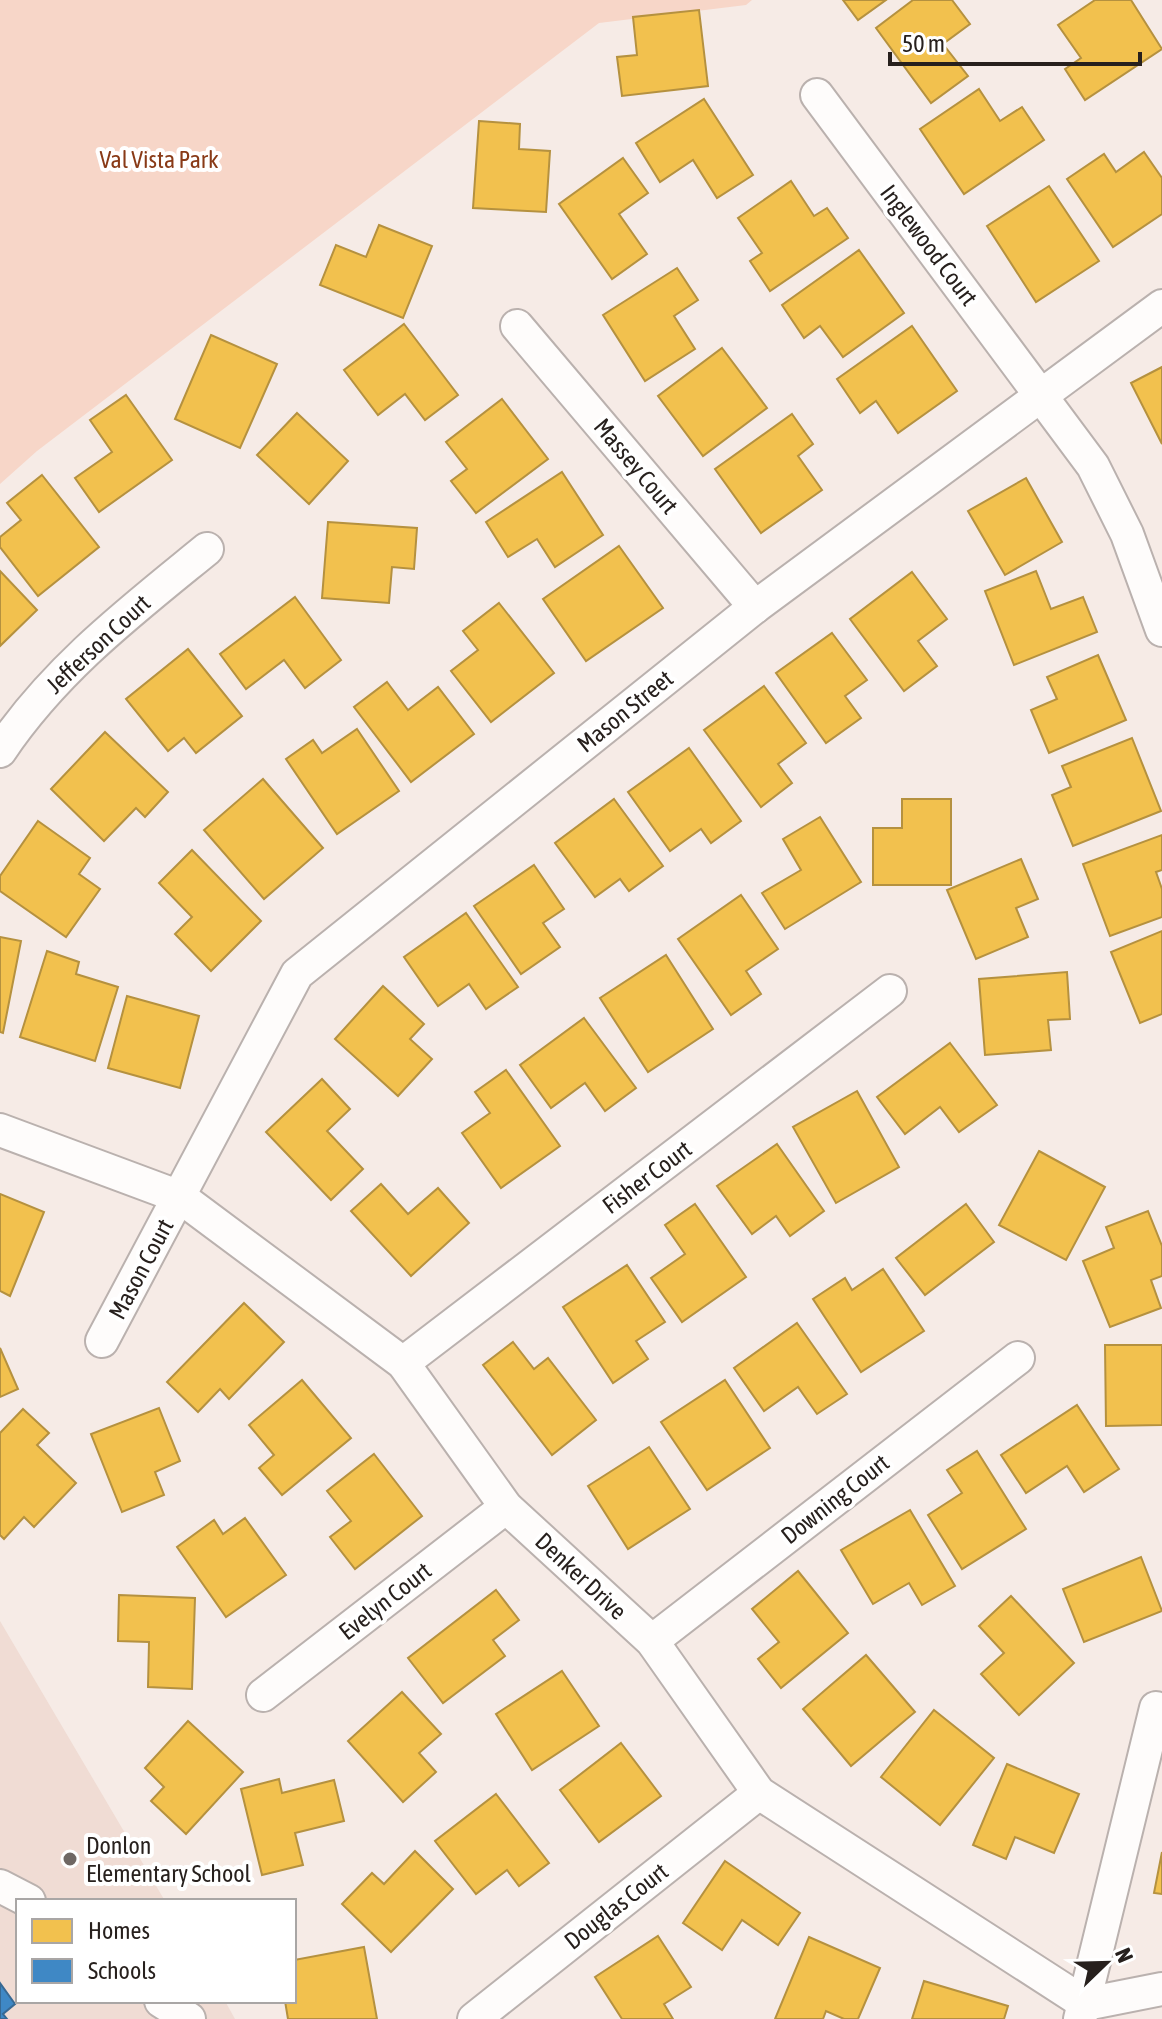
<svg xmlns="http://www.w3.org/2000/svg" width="1162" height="2019" font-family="'Asap Condensed',sans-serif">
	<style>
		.built { fill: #f0dcd4 }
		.green { fill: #f7d6c8 }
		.homes { fill: #f2c14e; stroke: #b5913f; stroke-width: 2 }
		.schools { fill: #3f88c5; stroke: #386993; stroke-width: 2 }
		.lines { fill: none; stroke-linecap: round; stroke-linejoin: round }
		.minor-casing { stroke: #bab1ae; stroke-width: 36 }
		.minor { stroke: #fefcfb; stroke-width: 32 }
		.poi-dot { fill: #6f6763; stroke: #fff; stroke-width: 3 }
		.labels { text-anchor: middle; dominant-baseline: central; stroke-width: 8; stroke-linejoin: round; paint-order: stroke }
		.park-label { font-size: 24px; fill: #893a17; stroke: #fff }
		.street-label { font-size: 24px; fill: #27201d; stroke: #fff }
		.poi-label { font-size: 24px; fill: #27201d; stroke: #fff; text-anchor: start }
	</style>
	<rect width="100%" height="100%" fill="#f6ebe6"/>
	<polygon class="built" points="0,1621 165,1901 18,1901 18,2001 225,2001 235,2019 0,2019"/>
	<polygon class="green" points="0,0 752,0 746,5 599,23 37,451 0,484"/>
	<g class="homes">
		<polygon points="843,0 886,0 858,20"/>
		<polygon points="913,0 952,0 970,24 943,44 968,76 931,103 876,28"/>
		<polygon points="1095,0 1131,0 1162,49 1085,100 1065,69 1081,58 1058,25"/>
		<polygon points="699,10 708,86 622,96 617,57 637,55 633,17"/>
		<polygon points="979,89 1000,121 1022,107 1044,140 964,194 920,129"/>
		<polygon points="704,99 753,175 717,198 693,160 660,182 636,143"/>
		<polygon points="479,121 520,124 519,149 550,151 546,212 473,208"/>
		<polygon points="1144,152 1162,178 1162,214 1113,247 1067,179 1104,154 1116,172"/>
		<polygon points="623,158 648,193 619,214 647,254 612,279 559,204"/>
		<polygon points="791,181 814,216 827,208 848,238 770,291 750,261 762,253 738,218"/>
		<polygon points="1049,186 1099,261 1036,302 987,226"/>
		<polygon points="379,225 432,246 403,318 320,285 336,245 366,257"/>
		<polygon points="859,250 904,313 843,357 820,326 804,338 782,305"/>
		<polygon points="677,268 698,300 674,316 695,349 645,381 603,315"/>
		<polygon points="404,324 458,395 425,420 405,394 378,415 344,370"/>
		<polygon points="912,326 957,391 898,433 876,401 860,413 837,379"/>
		<polygon points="211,335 277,364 240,448 175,419"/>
		<polygon points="722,348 767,408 703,456 658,396"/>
		<polygon points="1162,367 1162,444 1131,383"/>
		<polygon points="126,395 172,460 99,512 75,478 112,452 90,420"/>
		<polygon points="502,399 548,459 476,513 451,481 467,469 446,442"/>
		<polygon points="297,413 348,461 309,504 257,455"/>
		<polygon points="792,414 813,444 798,456 822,490 761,533 715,469"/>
		<polygon points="562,472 603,535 555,567 537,539 508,557 486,522"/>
		<polygon points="42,475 99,547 38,596 0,547 0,537 21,520 7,503"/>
		<polygon points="1026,478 1062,542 1005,575 968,511"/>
		<polygon points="328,522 417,528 414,569 392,567 389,603 322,598"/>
		<polygon points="619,546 663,608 586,661 543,599"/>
		<polygon points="0,571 37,610 0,646"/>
		<polygon points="1036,571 1051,609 1083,597 1097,632 1014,665 985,591"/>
		<polygon points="912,572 947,619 918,641 937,666 904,691 850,619"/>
		<polygon points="295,597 341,660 305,688 284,660 246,689 220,654"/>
		<polygon points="499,603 554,673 491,722 451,671 478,650 463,631"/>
		<polygon points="832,633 867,680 845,696 861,718 826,743 776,673"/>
		<polygon points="188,649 242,716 196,753 184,738 168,751 126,699"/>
		<polygon points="1098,655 1126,720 1049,753 1031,710 1057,699 1047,677"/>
		<polygon points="387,682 408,710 438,687 474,734 411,782 354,707"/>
		<polygon points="764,686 806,743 778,764 792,783 761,807 704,730"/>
		<polygon points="357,729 399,791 337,834 286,759 313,740 322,753"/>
		<polygon points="105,732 168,792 145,817 136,808 104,841 51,789"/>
		<polygon points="1132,738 1161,811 1073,846 1052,795 1071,787 1062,766"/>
		<polygon points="689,748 741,821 711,843 701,829 670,851 628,792"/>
		<polygon points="263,779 323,848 264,899 204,830"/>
		<polygon points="614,799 663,866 629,891 620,879 595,897 555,843"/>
		<polygon points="902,799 951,799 951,885 873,885 873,828 902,828"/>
		<polygon points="820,817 861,882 785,929 762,893 801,870 783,839"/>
		<polygon points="38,821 90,858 79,874 100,889 66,937 0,891 0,876"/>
		<polygon points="1162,835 1162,870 1156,872 1162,889 1162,917 1110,936 1083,864"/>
		<polygon points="192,850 261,921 211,971 175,934 192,917 159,883"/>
		<polygon points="1021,859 1038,899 1016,908 1028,937 976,959 947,890"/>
		<polygon points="534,865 564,909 543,923 560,947 521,974 474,906"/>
		<polygon points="741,895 778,949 746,971 761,994 731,1015 678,939"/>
		<polygon points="466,913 518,987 486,1009 469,984 438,1006 404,957"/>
		<polygon points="1162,931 1162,1014 1140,1023 1111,952"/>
		<polygon points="0,937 21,941 3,1033 0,1032"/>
		<polygon points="47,951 79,962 76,974 118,987 95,1061 20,1037"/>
		<polygon points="666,955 713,1029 648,1072 600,998"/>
		<polygon points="1067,972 1070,1019 1048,1020 1051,1050 985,1055 979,979"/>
		<polygon points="383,986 424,1024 410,1039 432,1059 398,1096 335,1039"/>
		<polygon points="127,996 199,1016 180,1088 108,1068"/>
		<polygon points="584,1018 636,1088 605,1111 585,1083 551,1108 520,1065"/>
		<polygon points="950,1043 997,1105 959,1132 940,1107 905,1134 877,1097"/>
		<polygon points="506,1070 560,1146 501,1188 462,1133 490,1113 475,1092"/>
		<polygon points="322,1079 350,1109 327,1131 363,1169 331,1200 266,1132"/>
		<polygon points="857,1091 899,1167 836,1203 793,1127"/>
		<polygon points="777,1144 824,1211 790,1236 776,1216 752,1234 717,1186"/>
		<polygon points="1039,1151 1105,1187 1066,1260 999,1225"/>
		<polygon points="381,1184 408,1214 438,1188 469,1223 411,1276 351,1211"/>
		<polygon points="0,1194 44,1212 10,1296 0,1291"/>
		<polygon points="695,1204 746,1277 682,1322 651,1278 685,1254 665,1225"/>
		<polygon points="966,1204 994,1242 925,1295 896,1258"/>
		<polygon points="1148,1211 1162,1246 1162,1276 1151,1280 1161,1308 1110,1327 1083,1261 1114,1248 1106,1227"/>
		<polygon points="627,1265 665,1322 636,1341 648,1359 613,1383 563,1307"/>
		<polygon points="883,1269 924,1331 861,1372 813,1299 845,1278 852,1290"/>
		<polygon points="244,1303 284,1342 229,1399 220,1389 198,1412 167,1382"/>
		<polygon points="797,1323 847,1394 817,1414 798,1387 764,1411 734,1368"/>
		<polygon points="513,1342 534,1369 548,1358 596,1420 552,1455 483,1365"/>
		<polygon points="1105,1345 1162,1345 1162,1425 1106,1426"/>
		<polygon points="0,1348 18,1389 0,1397"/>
		<polygon points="302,1380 351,1438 282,1495 259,1468 274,1455 249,1425"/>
		<polygon points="725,1380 770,1448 707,1490 661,1422"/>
		<polygon points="1077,1405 1119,1469 1084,1492 1067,1466 1026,1493 1001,1455"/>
		<polygon points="159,1408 180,1461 155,1472 164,1495 122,1512 91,1434"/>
		<polygon points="23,1409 49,1433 37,1445 76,1483 34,1527 24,1517 4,1539 0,1535 0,1433"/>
		<polygon points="649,1447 690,1509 628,1549 588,1486"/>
		<polygon points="977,1451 1026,1529 962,1569 928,1515 962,1493 947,1470"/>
		<polygon points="374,1454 422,1516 355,1569 330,1537 351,1521 327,1491"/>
		<polygon points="910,1510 955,1586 922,1605 909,1583 873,1604 841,1550"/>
		<polygon points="245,1518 286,1575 226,1617 177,1547 214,1520 223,1534"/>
		<polygon points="1141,1557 1162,1611 1084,1642 1063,1589"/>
		<polygon points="798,1571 848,1633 781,1688 758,1659 779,1642 752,1609"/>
		<polygon points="496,1590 519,1620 493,1640 505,1656 443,1703 408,1658"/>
		<polygon points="119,1595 195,1598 192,1689 148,1687 149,1642 118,1641"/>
		<polygon points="1011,1596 1074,1663 1019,1715 981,1674 1004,1653 979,1626"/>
		<polygon points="866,1655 915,1712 851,1766 803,1709"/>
		<polygon points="562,1671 599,1726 532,1770 496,1714"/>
		<polygon points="402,1692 441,1734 419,1753 436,1772 403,1802 348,1741"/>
		<polygon points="934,1710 994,1758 940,1825 881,1777"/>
		<polygon points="188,1721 243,1772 186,1834 151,1801 164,1787 145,1768"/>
		<polygon points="621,1743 661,1796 599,1842 560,1790"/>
		<polygon points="1007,1764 1079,1794 1054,1853 1015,1837 1006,1859 973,1845"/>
		<polygon points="279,1779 282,1793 334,1780 344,1821 295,1833 303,1865 262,1875 241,1789"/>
		<polygon points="496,1794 549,1863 519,1886 507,1870 476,1894 435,1841"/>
		<polygon points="415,1851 453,1889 391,1952 342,1904 372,1873 384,1884"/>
		<polygon points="1162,1852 1162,1894 1154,1893"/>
		<polygon points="725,1861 800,1913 778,1945 742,1920 722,1950 683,1923"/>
		<polygon points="658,1936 691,1987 664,2004 673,2019 622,2019 595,1977"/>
		<polygon points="809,1937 880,1968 858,2019 844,2019 826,2011 823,2019 775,2019"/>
		<polygon points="364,1947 377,2019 288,2019 285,2001 294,2001 294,1960"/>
		<polygon points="924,1981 1008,2006 1004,2019 912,2019"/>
	</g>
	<polygon class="schools" points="0,1983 15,2004 3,2014 7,2019 0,2019"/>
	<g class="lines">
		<defs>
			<g id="minor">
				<polyline points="817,95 1093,466 1127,534 1162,630"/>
				<polyline points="517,326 755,607"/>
				<path d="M0,751C55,669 131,611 207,549"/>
				<polyline points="0,1130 180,1197 403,1363 506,1507 652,1641 759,1793 1086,2004 1162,1989"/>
				<polyline points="102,1341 297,974 755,607 1162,306"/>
				<polyline points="403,1363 890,991"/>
				<polyline points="652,1641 1018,1358"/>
				<polyline points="263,1695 506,1507"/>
				<polyline points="0,1886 29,1901"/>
				<polyline points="161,2001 189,2019"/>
				<polyline points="474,2019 759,1793"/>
				<polyline points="1080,2019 1156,1708"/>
			</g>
		</defs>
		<use href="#minor" class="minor-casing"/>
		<use href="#minor" class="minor"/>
	</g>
	<circle class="poi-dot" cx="70" cy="1859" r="8"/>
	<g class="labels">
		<g class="park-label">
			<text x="159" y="159">Val Vista Park</text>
		</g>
		<g class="street-label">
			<text transform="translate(929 245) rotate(53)">Inglewood Court</text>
			<text transform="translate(636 466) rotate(50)">Massey Court</text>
			<text transform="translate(98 644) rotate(-43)">Jefferson Court</text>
			<text transform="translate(625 711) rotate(-39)">Mason Street</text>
			<text transform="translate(647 1177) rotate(-37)">Fisher Court</text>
			<text transform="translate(141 1269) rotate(-62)">Mason Court</text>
			<text transform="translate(835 1499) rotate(-38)">Downing Court</text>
			<text transform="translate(581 1576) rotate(43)">Denker Drive</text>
			<text transform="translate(385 1601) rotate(-38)">Evelyn Court</text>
			<text transform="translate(616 1906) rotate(-38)">Douglas Court</text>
		</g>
		<g class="poi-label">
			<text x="86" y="1845">Donlon<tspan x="86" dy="28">Elementary School</tspan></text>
		</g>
	</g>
	<rect x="16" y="1899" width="280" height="104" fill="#ffffff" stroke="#a9a6a5" stroke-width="2"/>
	<rect x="32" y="1919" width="40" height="24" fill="#f2c14e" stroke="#a9a6a5" stroke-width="2"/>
	<text x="88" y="1939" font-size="24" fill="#27201d">Homes</text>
	<rect x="32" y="1959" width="40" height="24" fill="#3f88c5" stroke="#a9a6a5" stroke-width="2"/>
	<text x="88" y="1979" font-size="24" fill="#27201d">Schools</text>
	<g transform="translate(1106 1963) rotate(67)" stroke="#ffffff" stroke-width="6" paint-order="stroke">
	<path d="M0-6L14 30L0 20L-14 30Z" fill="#27201d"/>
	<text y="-12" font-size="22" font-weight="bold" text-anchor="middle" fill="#27201d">N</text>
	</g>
	<path d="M890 52v12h250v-12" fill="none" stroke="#27201d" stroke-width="4"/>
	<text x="902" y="52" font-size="24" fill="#27201d" stroke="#ffffff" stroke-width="6" paint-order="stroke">50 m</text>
</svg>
